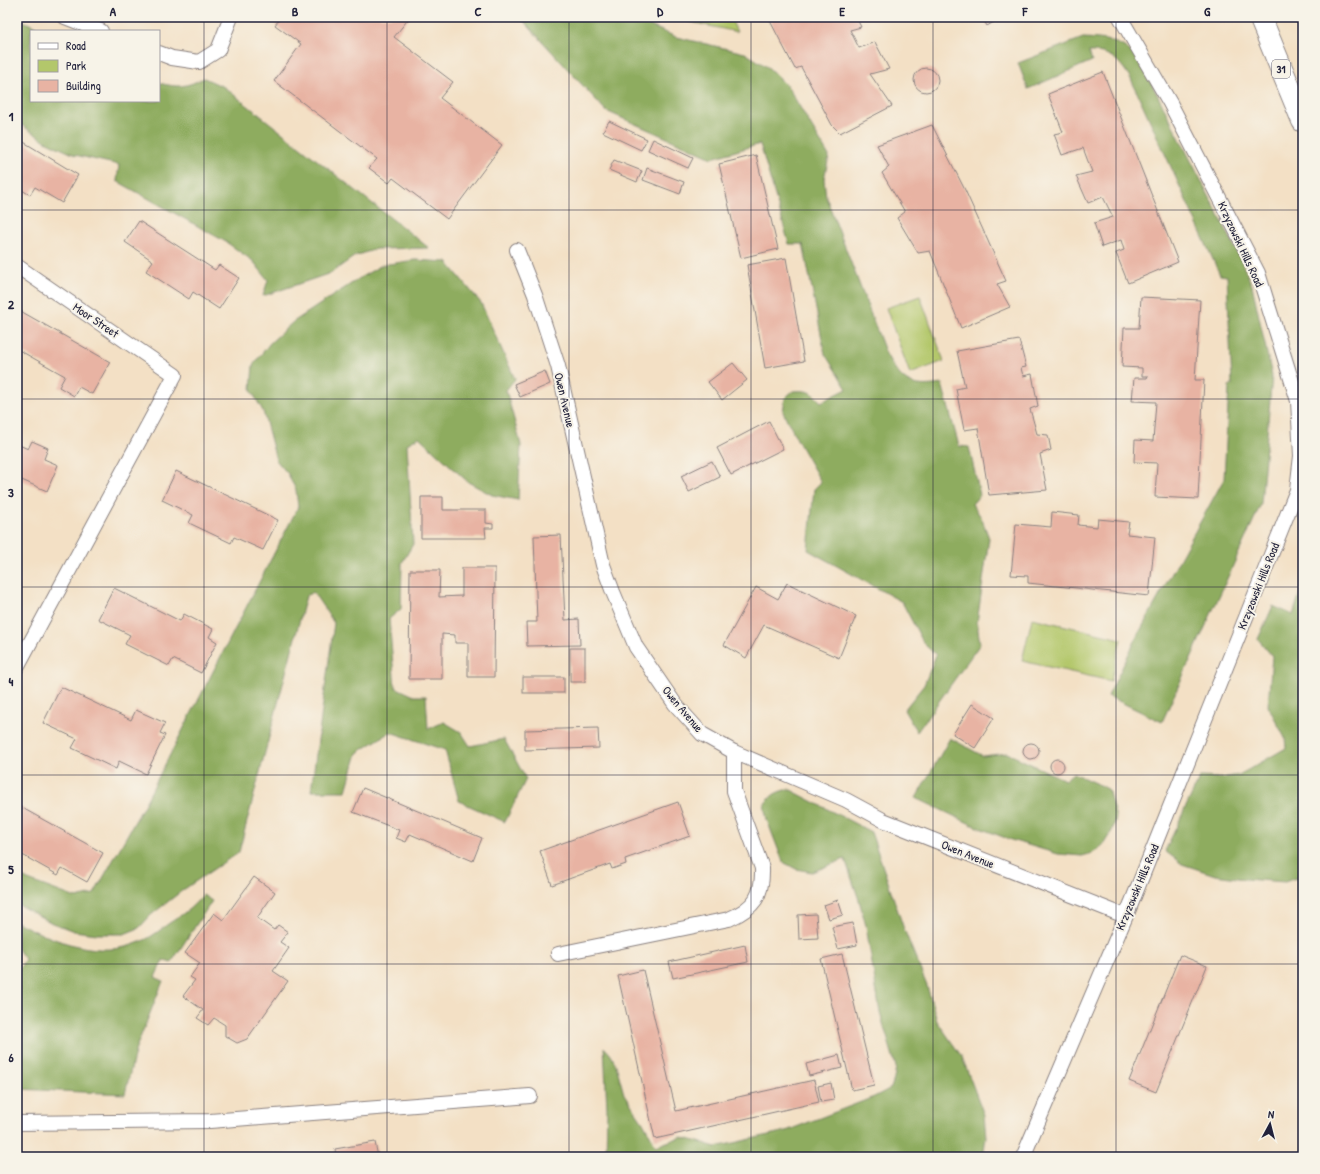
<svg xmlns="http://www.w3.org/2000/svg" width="1320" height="1174" font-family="'Patrick Hand',sans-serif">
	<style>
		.green { fill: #b3c76b; stroke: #6a7453 }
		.forest { fill: #8eac5f; stroke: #58674d }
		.building { fill: #e8b3a3 }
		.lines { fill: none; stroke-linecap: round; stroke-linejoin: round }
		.lane-casing { stroke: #8a8180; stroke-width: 16 }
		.primary-casing { stroke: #8a8180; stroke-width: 24 }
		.lane { stroke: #fff; stroke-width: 14 }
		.primary { stroke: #fff; stroke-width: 22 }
		.grid { fill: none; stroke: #22223b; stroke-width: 1; stroke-opacity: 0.55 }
		.labels { text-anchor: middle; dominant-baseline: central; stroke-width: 4; stroke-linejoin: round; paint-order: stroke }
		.shield { fill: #f7f3e8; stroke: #62616f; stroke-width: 1 }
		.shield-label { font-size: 11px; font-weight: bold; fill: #22223b }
		.street-label { font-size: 12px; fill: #22223b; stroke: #f7f3e8 }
		.neatline { fill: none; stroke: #22223b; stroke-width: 1.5 }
		.grid-label { font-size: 13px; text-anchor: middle; font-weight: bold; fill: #22223b }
	</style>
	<rect width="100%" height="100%" fill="#f7f3e8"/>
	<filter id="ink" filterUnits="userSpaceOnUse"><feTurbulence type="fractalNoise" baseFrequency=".025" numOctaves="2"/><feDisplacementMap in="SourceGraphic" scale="8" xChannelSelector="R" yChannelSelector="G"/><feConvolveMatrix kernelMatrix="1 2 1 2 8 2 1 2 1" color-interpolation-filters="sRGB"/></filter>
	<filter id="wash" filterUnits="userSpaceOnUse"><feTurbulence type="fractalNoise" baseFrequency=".012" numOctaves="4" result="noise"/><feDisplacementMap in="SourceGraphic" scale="16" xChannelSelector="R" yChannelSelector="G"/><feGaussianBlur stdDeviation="0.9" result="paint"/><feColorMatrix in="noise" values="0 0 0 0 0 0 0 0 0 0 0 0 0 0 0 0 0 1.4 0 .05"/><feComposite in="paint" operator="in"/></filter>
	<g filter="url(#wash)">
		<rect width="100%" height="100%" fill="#f3e0c5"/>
		<g class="green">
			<polygon points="674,17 730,17 737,32 682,20"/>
			<polygon points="920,296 944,361 910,374 886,308"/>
			<polygon points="1032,618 1121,639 1111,681 1022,661"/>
		</g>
		<g class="forest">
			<path d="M520,17H636L646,24L676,37L745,53L769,68L788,87L829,156L824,179L826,197L886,354C902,382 909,389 942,384L959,446L969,447L980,495L972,504L981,517L989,538L977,623L980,644L917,732L904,710L924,685L936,655L924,644L902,602L808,550L814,489L821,482L800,445L783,412L785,398L793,391C808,390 811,391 821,402L847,389L825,354L803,244H789L760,144L712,158L606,111Z"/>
			<path d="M17,18L44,31H31V101H159V83C179,88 186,87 204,78L224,87L429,248L376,249L355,256L331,273L263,296L268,280L253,261L226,242L117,181L119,165L75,155L47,142L17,122Z"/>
			<path d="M1083,38C1108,39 1121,41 1139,59L1231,239L1252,285L1272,376L1261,504L1162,722L1108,696L1140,631L1224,479L1229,387L1232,385L1227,276L1220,275L1131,79C1120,62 1112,51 1089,52L1092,61L1028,89L1018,63Z"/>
			<polygon points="415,260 447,262 481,303 515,379 506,390 521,445 518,500 492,495 468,482 419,437 407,444 413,544 402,563 401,609 389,619 395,687 414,696 426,696 428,729 444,722 461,732 470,746 504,739 526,779 505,822 459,801 445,750 390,732 357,753 346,791 311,791 334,623 313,592 306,596 239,852 183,890 151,915 139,928 124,934 97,934 74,931 52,923 17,904 17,874 28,880 76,898 94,894 143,807 298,507 296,490 288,474 276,460 263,411 251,390 253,365 270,343 293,322 363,276 382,265"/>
			<polygon points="1303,583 1303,875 1285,882 1245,879 1215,875 1182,864 1165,851 1200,777 1221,778 1239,775 1286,748 1285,738 1268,706 1272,656 1258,639 1273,606 1293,615"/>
			<polygon points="950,738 983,756 1007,753 1065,780 1073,773 1108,789 1116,818 1112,831 1103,845 1093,853 1082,856 1058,854 1011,840 977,827 916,798"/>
			<path d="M789,789L871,832L904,929L927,986L937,1021L962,1057L984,1115L986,1137L983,1157H606L607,1109L604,1047L611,1055L616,1065L624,1094L643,1122L656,1146L681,1137L716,1147L786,1131L874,1097L891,1088L894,1079L896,1067L880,1013L866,926L859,900L845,859L812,872L796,869L783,862L767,820L764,805C772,794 776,792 789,789Z"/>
			<path d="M203,895L212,901L171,963L163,960L155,977L163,981L136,1048L125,1094L17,1089V973L25,959L17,948V922C53,941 100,960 140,942C150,938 159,931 168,924C183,914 191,909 203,895Z"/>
		</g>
		<g id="blocks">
			<g class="building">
				<polygon points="281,17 410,17 394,37 453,82 440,98 502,145 447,219 393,178 389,183 369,168 377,159 274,81 301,44 275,25"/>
				<polygon points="768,17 856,17 861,27 850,30 859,48 875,42 889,69 870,74 892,106 840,133 832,125 801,67 795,69"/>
				<polygon points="982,17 1002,17 987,26"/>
				<circle cx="926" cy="80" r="12"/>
				<polygon points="1103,72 1178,262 1128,283 1116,253 1124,250 1121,240 1102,247 1094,223 1113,217 1103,197 1088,203 1076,176 1092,172 1083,148 1062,155 1054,134 1063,132 1048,94"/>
				<polygon points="609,121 647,139 641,150 603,132"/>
				<polygon points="932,125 965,190 1006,281 997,284 1010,307 961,328 930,251 918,253 897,218 905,212 882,173 889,167 877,145"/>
				<polygon points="17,138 78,175 62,203 35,187 30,195 17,187"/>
				<polygon points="653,139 693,158 688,168 648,150"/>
				<polygon points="756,155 778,249 741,258 719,164"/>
				<polygon points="614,160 642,171 637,182 609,170"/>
				<polygon points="647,168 684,182 680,194 643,180"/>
				<polygon points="139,221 215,270 219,265 239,278 219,309 193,292 189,299 146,271 153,261 125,242"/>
				<polygon points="786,258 804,361 765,368 747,265"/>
				<polygon points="1141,297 1200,300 1195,380 1204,380 1198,499 1155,497 1157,463 1134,462 1135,440 1153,441 1156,402 1132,401 1134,378 1147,378 1148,376 1142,376 1142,368 1122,367 1124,328 1139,328"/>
				<polygon points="17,309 110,362 92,394 79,387 74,396 59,387 65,376 17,349"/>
				<polygon points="1019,340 1026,367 1021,368 1023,376 1032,374 1038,406 1030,409 1037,434 1048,435 1051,450 1040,454 1047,490 989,495 978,428 964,430 956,389 965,387 957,351"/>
				<polygon points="733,363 747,380 722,400 708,382"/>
				<polygon points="545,371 550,384 520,397 514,384"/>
				<polygon points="769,421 783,449 731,475 717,448"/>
				<polygon points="32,441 48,448 44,459 58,465 47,491 17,478 17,444 28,449"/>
				<polygon points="712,461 720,477 689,492 681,476"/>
				<polygon points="176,471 278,520 263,550 234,537 231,543 189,523 193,515 162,500"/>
				<polygon points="421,497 443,497 443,510 486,510 486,523 493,524 493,528 485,528 486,538 421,538"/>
				<polygon points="1052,512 1079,515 1078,525 1097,527 1098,519 1129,522 1127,534 1155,537 1149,596 1028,583 1028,576 1011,575 1016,524 1051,527"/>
				<polygon points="561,535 565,620 579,619 580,645 527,646 526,622 537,622 534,536"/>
				<polygon points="462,568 495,568 494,677 468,677 468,643 455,643 455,635 442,634 442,679 409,679 410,570 440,570 439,597 462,596"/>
				<polygon points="787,583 856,616 839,658 764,625 746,658 724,645 756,587 778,599"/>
				<polygon points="114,588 180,621 184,614 213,629 209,637 217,642 201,673 173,659 169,666 125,644 130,635 98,619"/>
				<rect x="570" y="648" width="15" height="34"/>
				<rect x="523" y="677" width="41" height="16"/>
				<polygon points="61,687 131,720 136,710 165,723 160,733 165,735 146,774 119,761 116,769 72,748 77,739 43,723"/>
				<polygon points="972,704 994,718 975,748 953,734"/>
				<polygon points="598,728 599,748 525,750 525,730"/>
				<circle cx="1031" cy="751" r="8"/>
				<circle cx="1057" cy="766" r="7"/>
				<polygon points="363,788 482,838 473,861 410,834 406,842 396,838 399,830 353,812"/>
				<polygon points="678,802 690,836 625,859 626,864 612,869 610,864 552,885 540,851"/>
				<polygon points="17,805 103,853 87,882 62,868 58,875 17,852 17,845 19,842 17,841"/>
				<polygon points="254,877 275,892 257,918 274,930 278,925 288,932 280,942 289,948 273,971 288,981 247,1039 237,1043 225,1036 225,1025 214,1018 208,1025 197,1018 203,1010 183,996 195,980 190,977 200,963 185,953 214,913 223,920"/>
				<polygon points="838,900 843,915 829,919 824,905"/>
				<polygon points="816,914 818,938 799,939 798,915"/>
				<polygon points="853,923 857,945 838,949 832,927"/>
				<polygon points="745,945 748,962 673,978 669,962"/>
				<polygon points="842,954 874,1085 852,1090 821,959"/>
				<polygon points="1180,955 1207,966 1156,1092 1129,1081"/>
				<polygon points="643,970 676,1111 814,1080 819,1102 655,1139 618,976"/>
				<polygon points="839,1055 842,1068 809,1076 806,1064"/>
				<polygon points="831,1083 834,1100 821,1102 818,1086"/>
				<polygon points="375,1142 378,1157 336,1157 335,1149"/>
			</g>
		</g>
	</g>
	<g filter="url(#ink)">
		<use href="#blocks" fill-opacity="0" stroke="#8a8180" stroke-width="1"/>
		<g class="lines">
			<defs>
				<g id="lane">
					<polyline points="65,17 101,31"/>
					<polyline points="159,53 172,58 199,62 218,50 231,17"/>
					<polyline points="517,250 535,295 558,366 603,565 613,592 636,647 675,704 702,734 734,752 846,800 883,820 1125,916"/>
					<polyline points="17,266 175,375 17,667"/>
					<path d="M558,954L729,919C754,908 763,896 762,868L734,791V752"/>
					<polyline points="17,1123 210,1121 530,1096"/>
					<polyline points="1023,1157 1131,904 1297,490 1301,456 1298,401 1258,273 1170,103 1120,17"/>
				</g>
				<polyline id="primary" points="1260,17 1303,121"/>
			</defs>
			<use href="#lane" class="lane-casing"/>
			<use href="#primary" class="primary-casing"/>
			<use href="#lane" class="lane"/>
			<use href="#primary" class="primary"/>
		</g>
	</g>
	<path class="grid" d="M204,17V1157M387,17V1157M569,17V1157M751,17V1157M933,17V1157M1116,17V1157M17,210H1303M17,399H1303M17,587H1303M17,775H1303M17,964H1303"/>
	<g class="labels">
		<rect class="shield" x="1272" y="60" width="18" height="18" rx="3"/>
		<g class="shield-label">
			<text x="1281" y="69">31</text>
		</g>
		<g class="street-label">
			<text transform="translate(1241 244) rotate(65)">Krzyzowski Hills Road</text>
			<text transform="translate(96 320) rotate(34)">Moor Street</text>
			<text transform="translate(565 400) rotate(77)">Owen Avenue</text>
			<text transform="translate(1258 586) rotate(-68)">Krzyzowski Hills Road</text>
			<text transform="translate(683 709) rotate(50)">Owen Avenue</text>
			<text transform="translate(968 854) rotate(22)">Owen Avenue</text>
			<text transform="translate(1137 887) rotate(-67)">Krzyzowski Hills Road</text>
		</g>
	</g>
	<rect width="1320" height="1174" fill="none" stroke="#f7f3e8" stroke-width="44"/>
	<rect x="30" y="30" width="130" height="72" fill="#f7f3e8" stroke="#a29fa3"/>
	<rect x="38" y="43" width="20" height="6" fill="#ffffff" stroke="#a29fa3"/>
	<text x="66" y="50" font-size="12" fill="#22223b">Road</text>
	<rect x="38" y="60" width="20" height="12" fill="#b3c76b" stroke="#a29fa3"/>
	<text x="66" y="70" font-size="12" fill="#22223b">Park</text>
	<rect x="38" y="80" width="20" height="12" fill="#e8b3a3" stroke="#a29fa3"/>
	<text x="66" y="90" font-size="12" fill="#22223b">Building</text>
	<g transform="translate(1270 1124) rotate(7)" stroke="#f7f3e8" stroke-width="3" paint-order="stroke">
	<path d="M0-3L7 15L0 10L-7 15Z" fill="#22223b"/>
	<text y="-6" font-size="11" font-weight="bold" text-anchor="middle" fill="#22223b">N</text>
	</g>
	<rect x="22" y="22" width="1276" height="1130" class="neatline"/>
	<g class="grid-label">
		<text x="113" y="16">A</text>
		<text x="295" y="16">B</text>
		<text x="478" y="16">C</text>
		<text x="660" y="16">D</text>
		<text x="842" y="16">E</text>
		<text x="1025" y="16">F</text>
		<text x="1207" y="16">G</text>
		<text x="11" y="121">1</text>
		<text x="11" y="309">2</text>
		<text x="11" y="497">3</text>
		<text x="11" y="686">4</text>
		<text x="11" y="874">5</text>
		<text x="11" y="1062">6</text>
	</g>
</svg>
